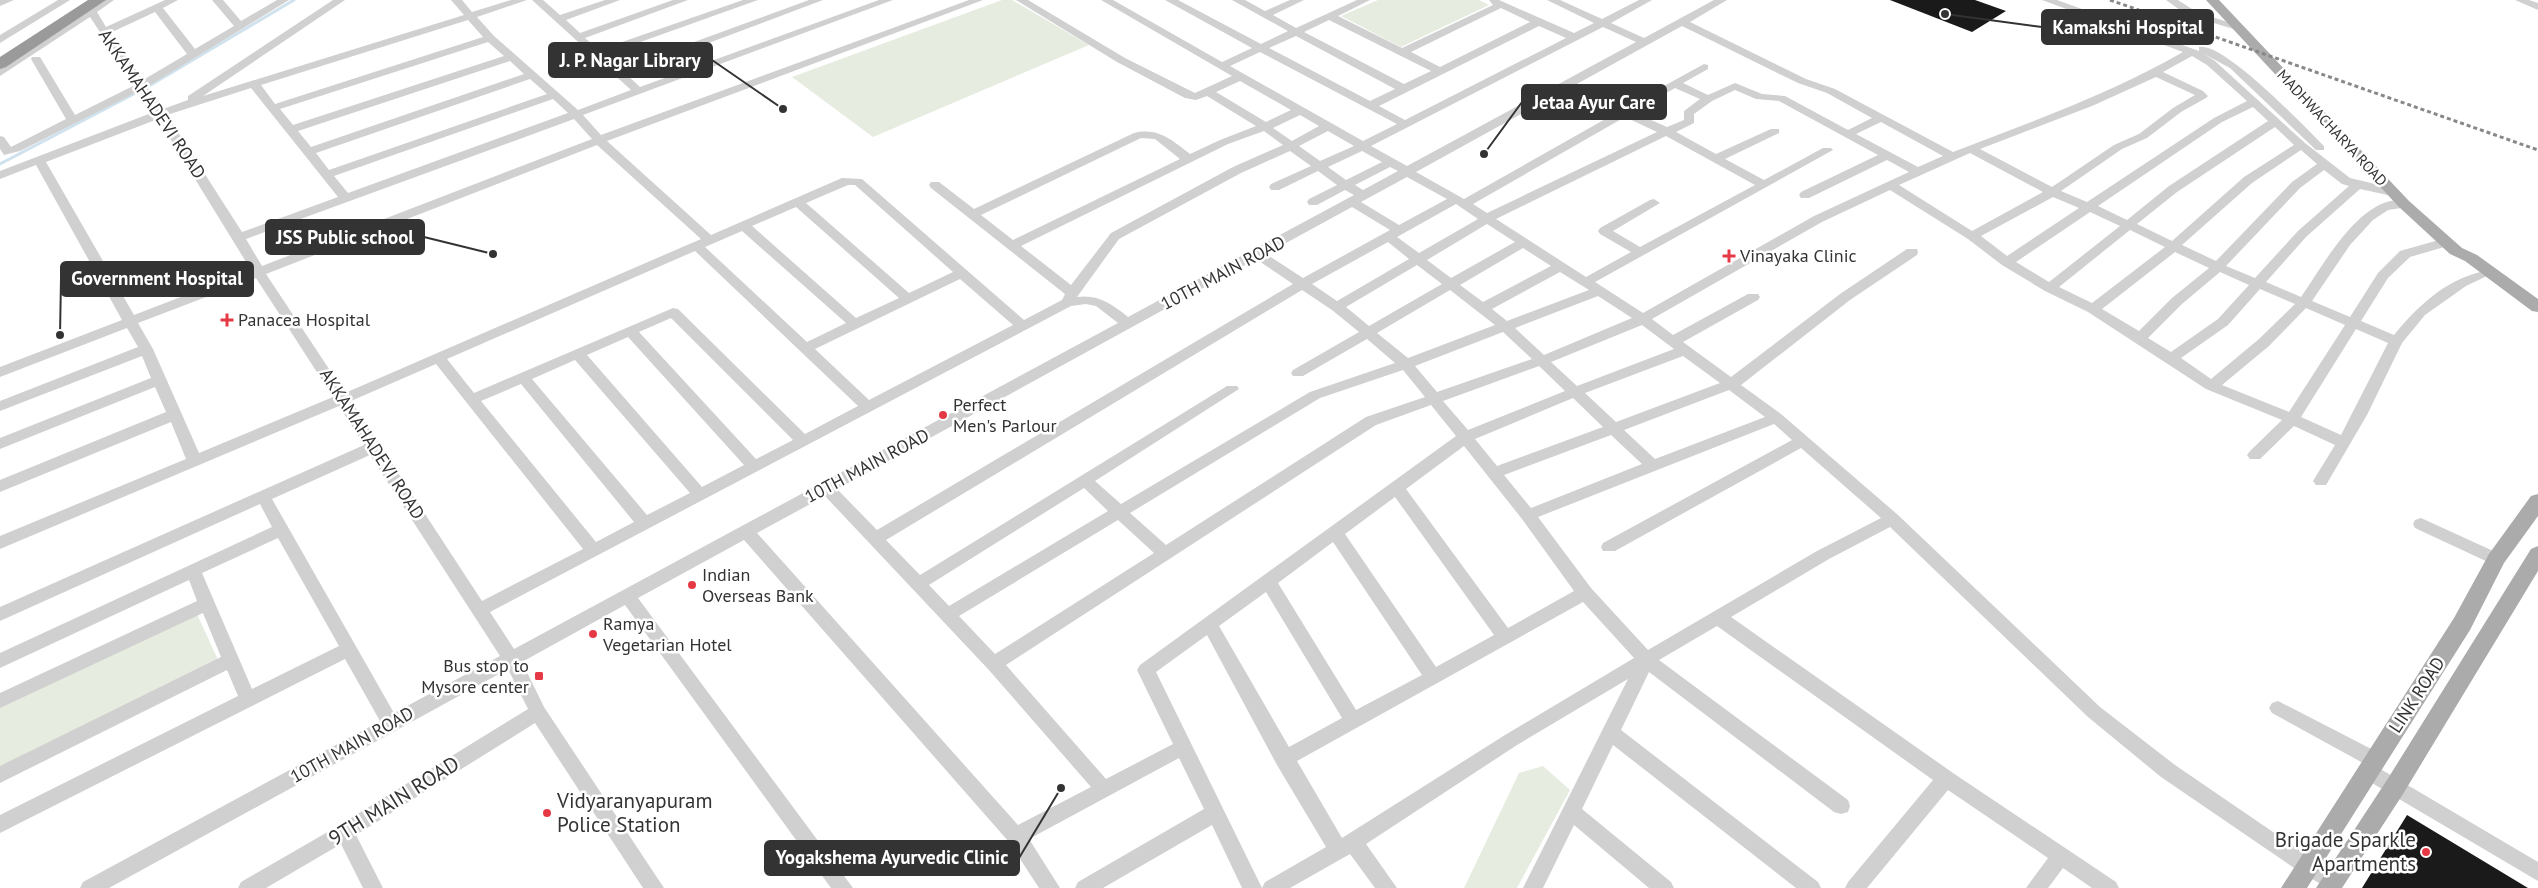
<svg xmlns="http://www.w3.org/2000/svg" width="2538" height="888" viewBox="0 0 2538 888" font-family="'PT Sans',sans-serif">
<rect width="100%" height="100%" fill="#fff"/>
<path fill="#e6ecdf" d="M1002,0H1012L1089,45L873,137L792,77Z
M1378,0H1479L1489,5L1401,47L1341,16Z
M197,614L219,662L0,769V706Z
M1543,766L1570,790L1517,888H1464L1519,773Z"/>
<g fill="none" stroke-linecap="round" stroke-linejoin="round">
<path stroke="#cfe2ee" stroke-width="3" d="M0,164L149,86L294,0"/>
</g>
<path fill="#1a1a1a" d="M1890,0H1975L2006,11L1972,32Z
M2407,815L2528,888H2362Z"/>
<g fill="none" stroke-linecap="round" stroke-linejoin="round">
<path fill="#d0d0d0" fill-rule="evenodd" d="M0,0H14L0,6Z
M58,0H70L0,43V35Z
M102,0H114L97,12L106,27L165,0H178L163,8L195,49L234,26L212,0H223L241,21L277,0H289L147,87L163,109L188,100V96L333,0H345L203,96L464,15L451,0H462L472,12L511,0H527L477,17L494,36L578,110L631,90L532,0H543L560,15L605,0H620L566,20L580,33L673,0H688L585,38L599,50L743,0H758L604,55L620,69L809,0H823L626,74L640,87L879,0H893L583,115L601,135L969,0H983L607,141L711,235L842,178L862,179L1024,320L1062,300L1065,294L931,188L929,185L931,182H939L974,209L1134,133C1158,127 1172,140 1190,154L1220,140L1256,126L1207,96L1196,100L1185,98L1117,62L1016,0H1028L1125,58L1195,93L1232,76L1101,0H1113L1222,62L1252,48L1165,0H1178L1261,44L1288,31L1232,0H1245L1265,11L1290,0H1304L1273,15L1296,28L1357,0H1370L1338,16L1402,48L1493,5L1489,0H1499L1574,33L1594,23L1547,0H1560L1602,19L1639,0H1652L1611,23L1644,38L1714,0H1727L1690,22L1806,79L1835,89L1953,152C2031,122 2110,94 2183,52L2042,0H2057L2199,51V47C2223,41 2305,127 2324,146V150H2316L2230,68L2204,54L2215,61L2305,143L2350,178L2396,189L2398,192L2392,196L2360,189L2306,237L2266,282L2301,297C2323,266 2363,190 2408,201L2410,204L2408,207L2388,210L2373,220L2350,245L2312,301L2350,317L2378,273L2400,251L2446,238L2451,239L2452,242L2451,245L2410,257L2388,278L2361,321L2394,335C2417,307 2444,281 2480,272L2487,276L2466,286L2425,315L2402,343L2367,415L2326,485H2316L2313,481L2335,445L2294,426L2260,459H2250L2247,455L2250,451L2282,420L2206,389L2088,312L2045,291L2002,265L1968,239L1890,190L1822,222L1652,319L1673,335L1748,294H1758L1760,297L1758,300L1683,342L1731,377L1840,294L1907,249H1917L1918,252L1917,255L1850,300L1741,385L1781,414L1898,515L2100,707L2175,765L2314,860L2340,875L2343,881L2338,888L2326,887L2300,872L2161,777L2088,717L1890,527L1829,559L1731,617L1953,773L2116,882L2119,888H2092L2063,868L2048,888H2026L2048,858L1948,790L1867,888H1845L1848,882L1933,780L1717,626L1659,660L1848,800L1850,806L1848,812L1841,814L1834,812L1649,672L1621,730L1818,882L1821,888H1796L1613,745L1582,809L1671,882L1674,888H1649L1574,825L1543,888H1523L1628,679L1517,745L1366,844L1397,888H1375L1350,854L1290,888H1262L1265,882L1326,847L1277,765L1207,635L1156,672L1262,888H1242L1212,825L1103,888H1075L1078,882L1204,809L1179,758L1029,839L1060,888H1039L1009,842L744,540L638,598L853,888H831L625,605L522,662L544,707L664,888H643L535,723L356,835L383,888H363L341,844L266,888H238L241,882L338,826L528,709L508,669L109,888H80L83,882L380,721L345,659L0,833V815L238,696L227,670L0,783V766L221,657L203,613L0,708V693L197,601L189,580L0,668V653L272,527L260,504L0,621V607L364,445L339,406L0,549V536L186,459L171,422L0,492V480L166,412L155,387L0,449V438L151,378L142,356L0,411V401L138,347L127,328L0,377V367L122,320L36,165L0,179V171L154,112L139,91L20,151L4,155L0,149V136L4,137L11,147L66,119L31,59L32,57H40L75,115L135,85L90,17L0,76V68L80,15L75,12L76,10L89,9ZM1501,8L1530,22L1440,67L1411,52ZM155,12L187,54L143,80L110,33ZM468,20L483,37L275,104L261,85ZM1329,20L1431,71L1404,84L1304,32ZM1539,26L1566,38L1405,120L1379,106ZM1682,26L1798,83L1827,93L1872,118L1848,130L1785,96L1762,94L1735,83L1708,95L1683,83L1708,69V65L1704,64L1624,108L1575,85ZM1603,27L1636,42L1407,166L1371,146ZM1296,36L1395,89L1370,101L1269,48ZM488,42L504,56L293,125L280,109ZM1260,52L1397,124L1363,141L1230,66ZM2192,56L2207,65L2247,101L2214,118L2087,202L2061,191L2122,149L2147,138L2181,112L2206,98L2208,96L2203,91L2163,72ZM510,61L524,74L311,147L298,131ZM2156,77L2195,95L2173,108L2139,134L2114,145L2052,187L1980,149L2092,106ZM530,79L547,94L329,170L316,153ZM1240,81L1291,110L1266,122L1216,92ZM251,88L338,197L242,232L167,115ZM1675,88L1700,99L1684,111V120L1667,127L1633,112ZM1566,89L1616,113L1464,199L1416,172ZM1735,90L1756,99L1779,101L1878,155L1801,192L1799,195L1801,198H1809L1887,160L1909,172L1814,216L1643,313L1595,282L1833,150L1831,148H1823L1764,180L1725,159L1779,133V129H1771L1716,154L1676,132L1694,123V114L1712,101ZM553,99L568,113L348,193L334,176ZM2253,107L2268,121L2169,186L2127,220L2098,206L2222,122ZM1300,115L1319,126L1292,141L1273,128ZM1625,117L1657,132L1487,213L1473,204ZM158,119L251,270L134,315L46,162ZM574,119L592,139L262,266L246,239ZM1881,122L1943,156L1918,167L1856,134ZM2275,127L2294,145L2244,177L2172,241L2137,224L2177,192ZM1264,131L1283,145L1233,167L1111,233L1071,285L1021,246L1228,144ZM1328,131L1354,146L1320,161L1299,146ZM1666,136L1755,185L1640,247L1613,231L1660,203L1654,199L1650,200L1600,228L1598,231L1600,234L1631,252L1586,277L1496,219ZM1141,138L1155,139L1180,159L1013,240L981,215ZM597,145L701,239L345,393L266,274ZM2301,150L2317,164L2292,182L2216,261L2182,245L2252,183ZM1290,151L1311,166L1271,184L1269,187L1271,190H1279L1318,171L1337,185L1309,199L1307,202L1309,205H1317L1345,190L1354,195L1128,317C1112,304 1098,294 1077,297L1119,239L1241,173ZM1362,151L1382,162L1346,180L1328,167ZM1970,153L2043,192L1972,231L1899,185ZM1390,167L1398,171L1363,190L1355,185ZM2324,170L2342,184L2349,186L2298,231L2255,278L2226,266L2300,188ZM1407,177L1447,199L1399,225L1361,202ZM848,185H855L953,272L909,293L806,203ZM2053,197L2079,208L2007,256L1981,236ZM1456,204L1478,219L1419,253L1397,237ZM796,207L899,298L856,318L752,226ZM1352,207L1390,230L1303,278L1266,254ZM2090,212L2120,226L2049,282L2016,262ZM1487,224L1515,242L1451,278L1427,260ZM2130,230L2165,247L2092,303L2059,287ZM742,231L846,323L807,342L705,247ZM1388,242L1409,259L1337,301L1312,284ZM1523,248L1551,266L1483,302L1460,285ZM695,251L858,406L805,434L678,309L673,308L474,393L447,359ZM2175,252L2209,268L2172,298L2139,331L2102,309ZM1256,259L1293,284L877,530L837,489ZM1417,265L1442,284L1369,326L1346,307ZM1560,272L1589,290L1507,321L1492,309ZM2220,272L2249,285L2218,319L2171,352L2148,338L2182,304ZM256,278L333,397L199,453L153,349L138,323ZM960,279L1013,325L869,400L815,349ZM2260,289L2295,304L2259,339L2211,379L2181,358L2228,325ZM1302,290L1332,310L1359,332L1293,370L1291,373L1293,376H1303L1367,339L1395,363L1310,392L1121,504L1095,481L1239,389L1237,386H1227L920,575L886,540ZM1450,290L1495,325L1408,358L1377,333ZM1598,296L1632,318L1544,355L1515,328ZM1086,304L1096,306L1118,323L514,649L490,612L1071,306ZM2306,308L2345,325L2289,412L2222,385L2269,346ZM671,318L793,440L756,459L639,332ZM1642,325L1674,349L1577,386L1551,362ZM2356,329L2388,343L2341,435L2301,417ZM1503,332L1532,359L1437,392L1415,366ZM628,337L744,465L702,487L587,355ZM1683,356L1720,383L1616,422L1585,393ZM575,360L690,493L647,515L532,379ZM436,364L583,549L482,601L351,401ZM1539,366L1565,391L1468,430L1443,401ZM1403,370L1425,397L1366,417L1166,545L1130,513L1320,398ZM521,384L634,522L596,542L481,401ZM1729,390L1765,417L1655,459L1624,430ZM1573,398L1603,427L1497,466L1475,439ZM1431,405L1456,436L1140,665L1137,670L1173,744L1106,779L1006,665L1376,425ZM1774,424L1792,440L1603,543L1601,547L1603,551H1615L1801,448L1881,518L1817,551L1648,650L1591,588L1538,517ZM1611,435L1642,464L1531,508L1504,475ZM1464,446L1522,519L1574,591L1508,628L1406,489ZM370,455L500,656L394,713L272,499ZM1084,488L1108,511L949,606L929,585ZM825,496L988,669L1091,787L1018,825L757,533ZM1395,497L1494,635L1436,667L1345,534ZM1118,520L1154,553L995,654L959,616ZM278,538L339,646L252,689L202,573ZM1333,542L1422,675L1356,710L1278,583ZM1266,592L1342,718L1289,747L1219,626ZM1583,602L1634,658L1505,735L1342,838L1297,761Z
M2166,0H2178L2195,11L2242,27L2237,30L2187,15Z
M2515,0H2529L2538,3V10Z
M2421,518L2502,555L2504,559L2502,563L2496,565L2490,563L2415,528L2413,524L2415,520Z
M2278,701L2381,754L2383,760L2377,767L2538,862V881L2360,776L2358,770L2363,763L2272,713L2269,708L2272,703Z"/>
<path fill="#ababab" fill-rule="evenodd" d="M2206,0H2219L2409,201L2462,248L2477,255L2538,299V312L2532,311L2465,261L2450,254L2399,207Z
M2538,494V516L2504,563L2470,630L2307,888H2281L2454,618L2489,554L2531,496Z
M2538,546V571L2403,794L2342,888H2316L2387,780L2531,549Z"/>
<path fill="#9a9a9a" fill-rule="evenodd" d="M88,0H106L6,67L0,69V57Z"/>
<path stroke="#888" stroke-width="3" stroke-dasharray="4 3" stroke-linecap="butt" d="M2110,0L2538,150"/>
</g>
<g fill="#e63946" stroke="#fff" stroke-width="2">
<path d="M1726.5 248.5h5v5h5v5h-5v5h-5v-5h-5v-5h5z"/>
<path d="M224.5 312.5h5v5h5v5h-5v5h-5v-5h-5v-5h5z"/>
<circle cx="943" cy="415" r="5"/>
<circle cx="692" cy="585" r="5"/>
<circle cx="593" cy="634" r="5"/>
<rect x="534" y="671" width="10" height="10" rx="2.5"/>
<circle cx="547" cy="813" r="5"/>
<circle cx="2426" cy="852" r="5"/>
</g>
<g text-anchor="middle" stroke-width="5" stroke-linejoin="round" paint-order="stroke">
<g font-size="15" fill="#333" stroke="#fff">
<text transform="translate(2332 128) rotate(47)" y="5">MADHWACHARYA ROAD</text>
</g>
<g font-size="18" fill="#333" stroke="#fff">
<text transform="translate(152 104) rotate(56)" y="6">AKKAMAHADEVI ROAD</text>
<text transform="translate(1223 273) rotate(-28)" y="6">10TH MAIN ROAD</text>
<text transform="translate(372 444) rotate(57)" y="6">AKKAMAHADEVI ROAD</text>
<text transform="translate(867 466) rotate(-28)" y="6">10TH MAIN ROAD</text>
<text transform="translate(2417 695) rotate(-57)" y="6">LINK ROAD</text>
<text transform="translate(352 745) rotate(-29)" y="6">10TH MAIN ROAD</text>
</g>
<g font-size="18" fill="#333" stroke="#fff" text-anchor="start">
<text x="1740" y="262">Vinayaka Clinic</text>
<text x="238" y="326">Panacea Hospital</text>
<text x="953" y="411">Perfect<tspan x="953" dy="21">Men's Parlour</tspan></text>
<text x="702" y="581">Indian<tspan x="702" dy="21">Overseas Bank</tspan></text>
<text x="603" y="630">Ramya<tspan x="603" dy="21">Vegetarian Hotel</tspan></text>
<text x="529" y="672" text-anchor="end">Bus stop to<tspan x="529" dy="21">Mysore center</tspan></text>
</g>
<g font-size="21" fill="#333" stroke="#fff">
<text transform="translate(394 801) rotate(-32)" y="7">9TH MAIN ROAD</text>
</g>
<g font-size="21" fill="#333" stroke="#fff" text-anchor="start">
<text x="557" y="808">Vidyaranyapuram<tspan x="557" dy="24">Police Station</tspan></text>
<text x="2416" y="847" text-anchor="end">Brigade Sparkle<tspan x="2416" dy="24">Apartments</tspan></text>
</g>
</g>
<path fill="none" stroke="#333" stroke-width="2" d="M1945 14L2042 27M783 109L712 60M1484 154L1522 102M493 254L424 237M60 335L61 279M1061 788L1019 858"/>
<g fill="#333" stroke="#fff" stroke-width="2">
<circle cx="1945" cy="14" r="5"/>
<circle cx="783" cy="109" r="5"/>
<circle cx="1484" cy="154" r="5"/>
<circle cx="493" cy="254" r="5"/>
<circle cx="60" cy="335" r="5"/>
<circle cx="1061" cy="788" r="5"/>
</g>
<g fill="#333" stroke="#333" stroke-width="2">
<rect x="2042" y="10" width="171" height="34" rx="5"/>
<rect x="549" y="43" width="163" height="34" rx="5"/>
<rect x="1522" y="85" width="144" height="34" rx="5"/>
<rect x="266" y="220" width="158" height="34" rx="5"/>
<rect x="61" y="262" width="192" height="34" rx="5"/>
<rect x="765" y="841" width="254" height="34" rx="5"/>
</g>
<g font-size="19" text-anchor="middle" font-weight="bold" fill="#fff">
<text x="2128" y="34">Kamakshi Hospital</text>
<text x="630" y="67">J. P. Nagar Library</text>
<text x="1594" y="109">Jetaa Ayur Care</text>
<text x="345" y="244">JSS Public school</text>
<text x="157" y="285">Government Hospital</text>
<text x="892" y="864">Yogakshema Ayurvedic Clinic</text>
</g>
</svg>
